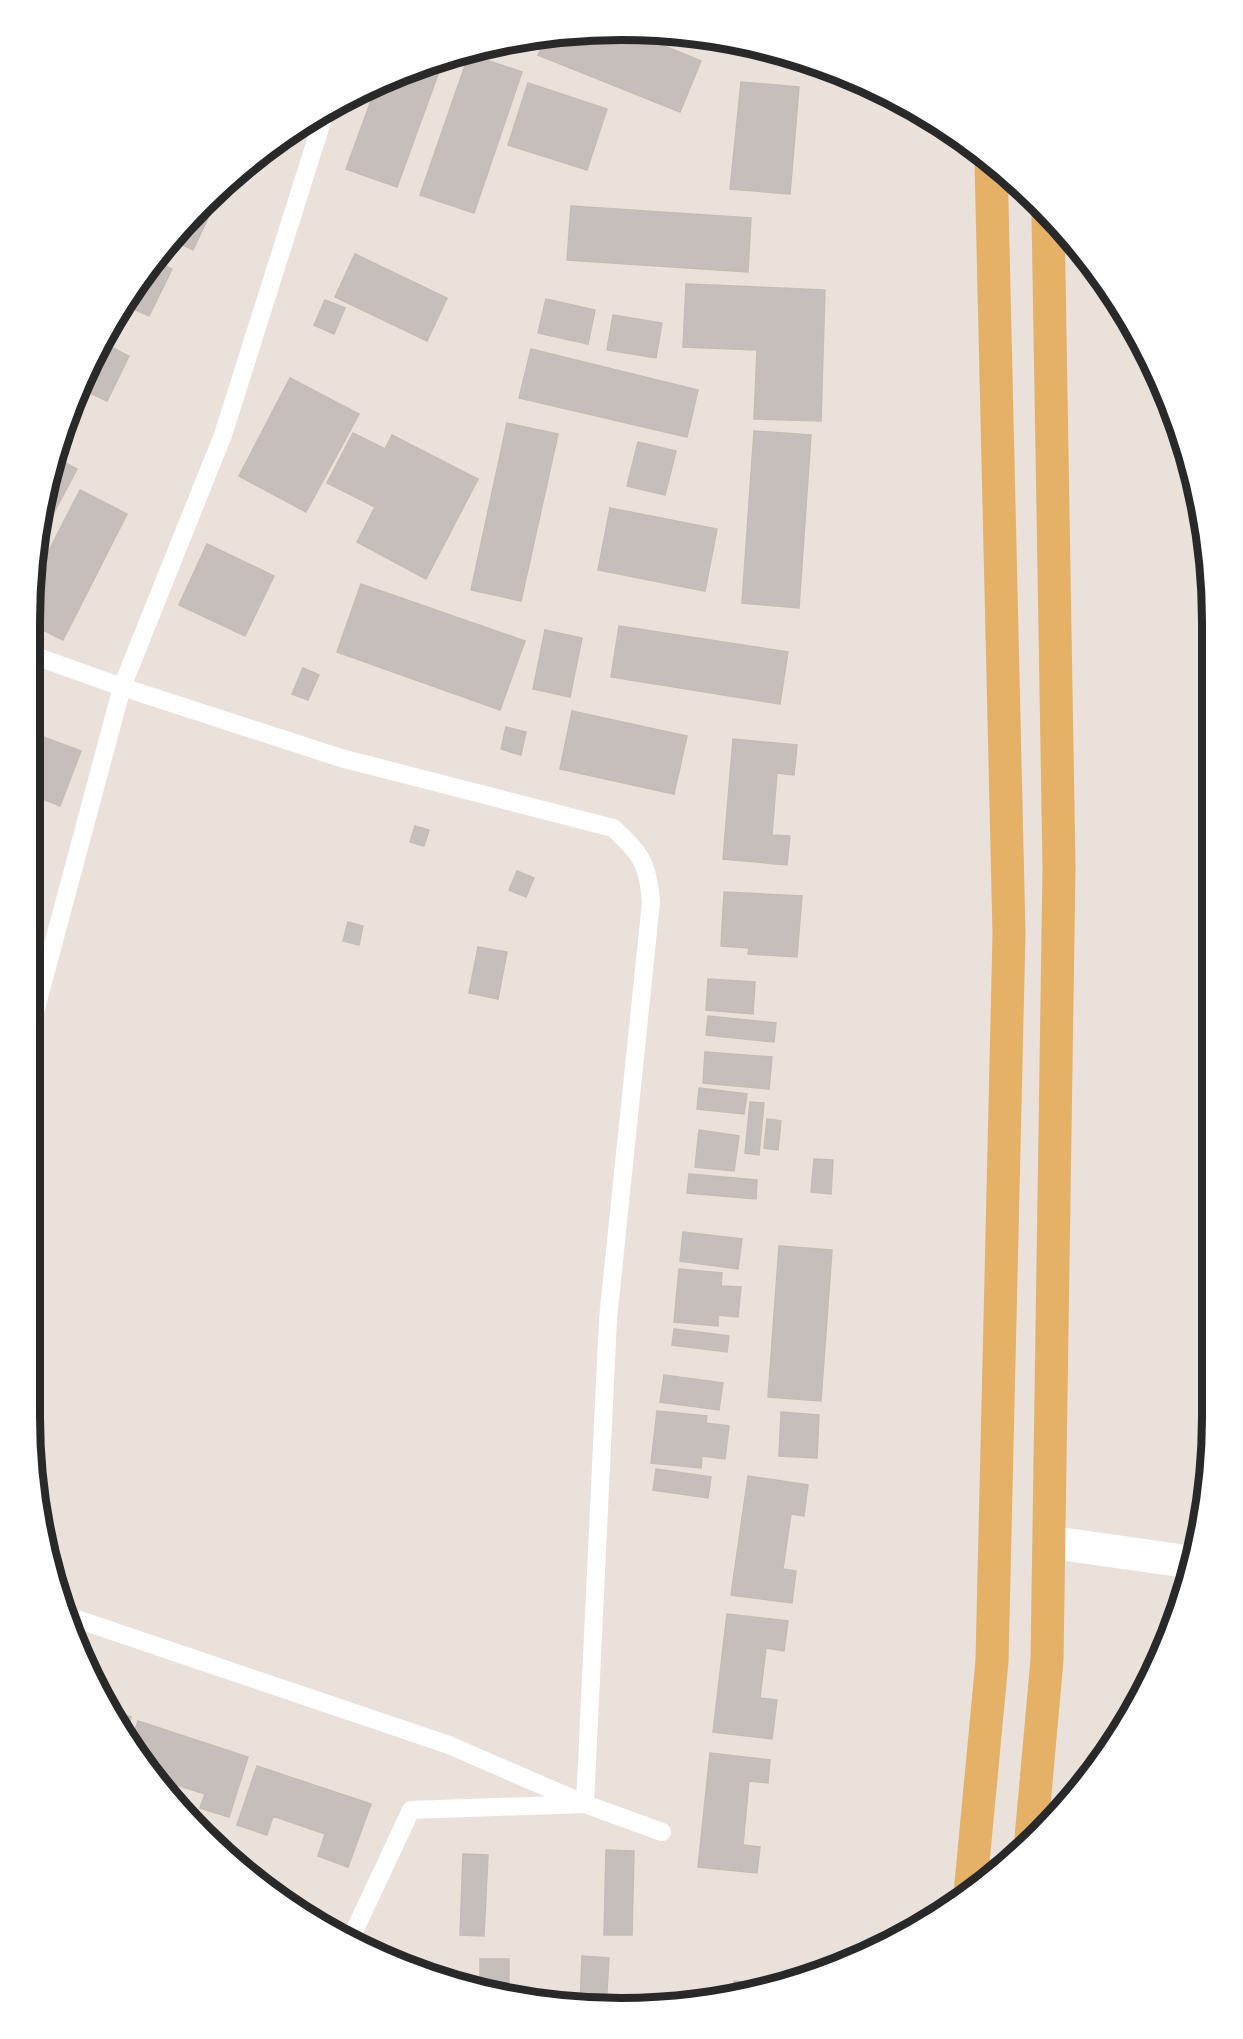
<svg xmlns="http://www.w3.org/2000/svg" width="1243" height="2039" viewBox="0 0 1243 2039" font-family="'Asap Condensed',sans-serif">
<rect width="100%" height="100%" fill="#eae1db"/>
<path fill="#c5bebb" stroke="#c5bdb5" stroke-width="1.5" d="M630,32L701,61L680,112L538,55L547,35Z
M469,54L522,72L474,213L420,195Z
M444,58L397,187L346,169L376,87L431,62Z
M741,82L799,87L790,194L730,189Z
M528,83L607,109L587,170L508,145Z
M223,186L193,250L173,240Z
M571,206L751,218L748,272L567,260Z
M355,254L447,298L427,341L335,297Z
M153,260L172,269L149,316L127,306Z
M686,284L825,290L821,421L754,419L757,350L683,347Z
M546,299L595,310L588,344L538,333Z
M325,300L345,308L334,334L314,325Z
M613,315L662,323L656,358L607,350Z
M105,344L129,356L107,401L79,388Z
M531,349L698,390L687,437L519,398Z
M290,378L359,414L306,512L239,476Z
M507,423L558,434L521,601L471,590Z
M754,431L811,435L799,608L742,603Z
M353,433L385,449L392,435L478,479L426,579L357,542L375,507L327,483Z
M638,442L676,451L665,495L627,486Z
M58,459L77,469L35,548V545Z
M80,490L127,514L63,640L35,626V578Z
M610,508L717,529L705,591L598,570Z
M207,544L274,576L245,636L179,605Z
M361,584L525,641L500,710L337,652Z
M619,626L788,652L780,704L611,677Z
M545,630L582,638L570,697L533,689Z
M303,668L319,675L308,700L292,694Z
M572,711L687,736L674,794L560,769Z
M506,727L526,732L521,755L501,749Z
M35,734L81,751L60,806L35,796Z
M733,739L797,745L794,775L777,773L772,835L790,836L787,865L723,859Z
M415,826L429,830L424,846L410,842Z
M517,871L534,878L526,897L509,890Z
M724,892L802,896L797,957L748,954L749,948L721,946Z
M348,922L363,926L359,945L343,941Z
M478,947L507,952L498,999L469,993Z
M708,979L755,982L753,1014L706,1010Z
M708,1016L776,1023L774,1042L706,1035Z
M705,1052L772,1057L769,1089L703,1083Z
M699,1088L747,1094L744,1114L697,1109Z
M750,1102L764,1103L759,1155L745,1153Z
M767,1119L781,1121L778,1150L764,1148Z
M699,1130L739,1136L734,1171L695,1167Z
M814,1159L833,1160L831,1194L811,1192Z
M689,1174L757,1180L756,1199L687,1193Z
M683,1232L742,1239L738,1269L680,1261Z
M779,1246L832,1250L821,1401L768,1397Z
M679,1269L722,1273L721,1286L741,1287L738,1317L718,1315V1326L674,1322Z
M674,1329L729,1336L727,1352L672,1345Z
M664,1375L723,1383L719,1410L660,1402Z
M657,1411L707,1416L706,1423L729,1426L725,1459L702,1456L701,1468L651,1463Z
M781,1412L819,1415L817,1458L779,1456Z
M656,1469L711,1477L708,1498L653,1490Z
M748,1476L808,1485L804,1516L791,1514L783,1569L796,1571L792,1603L731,1595Z
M727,1614L788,1621L784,1651L766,1648L760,1698L777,1700L772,1739L713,1732Z
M111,1711L131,1717L126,1735Z
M138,1721L248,1757L229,1817L200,1808L205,1794L152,1777L131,1743Z
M710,1753L770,1760L768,1783L749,1781L743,1845L760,1847L757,1873L698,1867Z
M257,1766L371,1804L348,1867L318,1856L325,1834L273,1816L267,1835L237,1825Z
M606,1850L634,1851L632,1935H604Z
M463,1854L488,1855L484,1936L460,1935Z
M582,1956L609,1958L606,2008L580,2005Z
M480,1959H509V1998L480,1991Z
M734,1981L768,1984V1988L733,1996Z"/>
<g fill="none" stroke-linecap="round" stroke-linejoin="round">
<path stroke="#fff" stroke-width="18" d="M35,656L122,687L341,758L613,828C641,853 648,864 651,902L608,1319L585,1804L411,1810L351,1938
M35,1012L122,687L223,435L326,109
M65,1615L449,1745L585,1804L662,1832"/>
<path stroke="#fff" stroke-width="33" d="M1049,1542L1190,1562"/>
<path stroke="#e4b166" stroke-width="33" d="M1031,1838L1047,1660L1059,868L1048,215
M970,1894L992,1661L1009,934L991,161"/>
</g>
<path d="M0 0H1243V2039H0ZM621 40H621A581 581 0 0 1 1202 621V1417A581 581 0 0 1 621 1998H621A581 581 0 0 1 40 1417V621A581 581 0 0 1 621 40Z" fill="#fff" fill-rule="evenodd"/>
<path fill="none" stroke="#292929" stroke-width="8" d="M621 40H621A581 581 0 0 1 1202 621V1417A581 581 0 0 1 621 1998H621A581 581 0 0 1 40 1417V621A581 581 0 0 1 621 40Z"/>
</svg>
